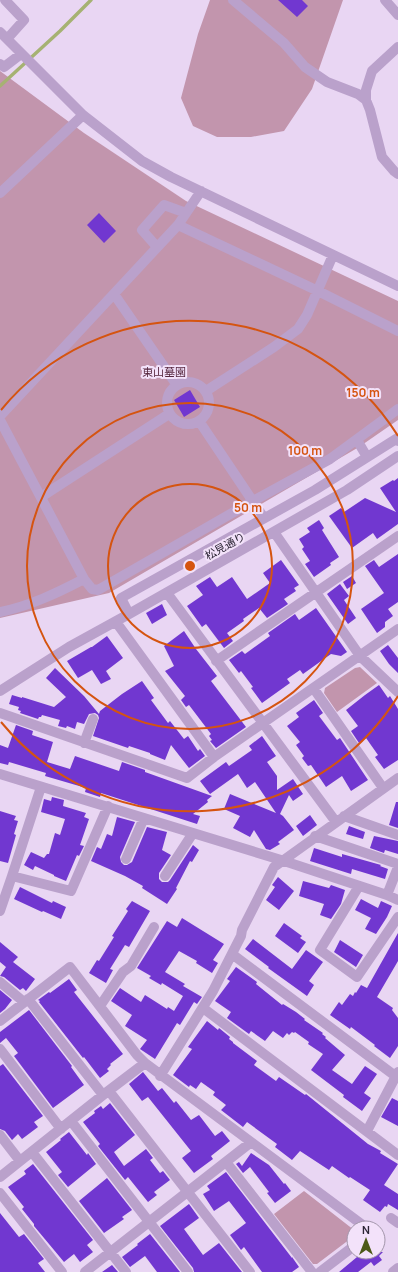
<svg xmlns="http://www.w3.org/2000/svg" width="398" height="1272" viewBox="0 0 398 1272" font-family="Manrope,'Noto Sans JP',sans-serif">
<rect width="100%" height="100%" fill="#e9d6f3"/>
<path fill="#c295ad" d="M210,0H343L312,89L284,131L251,137H217L193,126L181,98L198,34Z
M0,71L84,133L186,201L398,301V420L359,447L109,593L0,618Z
M360,667L377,683L337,712L324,693L325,688L355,668Z
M304,1191L354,1230V1236L317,1264H313L274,1214Z"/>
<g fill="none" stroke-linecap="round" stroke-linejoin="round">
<path stroke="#a6b273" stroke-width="3.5" d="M0,86L60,31L91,0"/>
</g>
<path fill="#7137d0" d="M278,0H302L308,6L297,17Z
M99,213L116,231L104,243L87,225Z
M190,390L200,407L184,417L174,400Z
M398,478V524L377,539L373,533L352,548L329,516L341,508L344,512L365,498L396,512L380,488L393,480L394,481Z
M319,520L324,528L322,530L339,557L330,563L331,565L314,577L305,564L310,561L302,549L304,547L299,539L310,532L307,528Z
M398,554V602L388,609L393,616L385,622V627L377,633L361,609L384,593L365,566L374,560L379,567Z
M281,560L299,585L294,588L296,591L284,599L288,604L267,618L259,608L243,619L244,621L227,633L233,641L224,648L206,624L202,627L187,606L203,595L196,586L210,577L217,587L232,577L247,599L270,583L263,573Z
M352,576L356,583L347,589L343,582Z
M340,584L349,596L344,600L356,618L348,624L327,594Z
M162,604L167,615L152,624L146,613Z
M316,608L347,652L341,656L331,654L303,674L300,670L287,679L290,683L262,703L251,688L253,687L241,671L239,673L229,660L242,651L245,654L270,636L268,633L295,614L299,620Z
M184,631L196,649L217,676L211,681L246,727L216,748L210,741L212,740L209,736L211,734L189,705L186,707L181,700L185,696L165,671L174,666L164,646Z
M107,636L123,658L106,671L111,679L101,684L92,670L78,678L67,661L91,647H92Z
M388,645L398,658V673L389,664L380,651Z
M55,668L84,696L99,714L100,711L122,694L142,681L154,698L151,700L168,723L170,721L184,739L188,736L198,751L200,749L205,756L189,768L171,745L165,760L150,754V753L129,746L128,748L93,736L99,718L98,715L95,713L89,714L84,724L77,722L75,729L67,726L66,728L58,726L60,720L42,715L41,717H39L38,719L20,713L21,711L18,710L19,707L9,704L12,695L22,698V697L54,707L66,697L46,678Z
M379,685L388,698L390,696L398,709V760L384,769L375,757L378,755L366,738L359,743L351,731L358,726L346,710L365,695Z
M314,700L323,713L319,716L337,740L340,738L368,780L351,791L342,776L326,787L311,765L308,766L302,758L304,756L296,745L300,742L287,726L299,717L296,713Z
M16,725L33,731L32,735L53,742L47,762L70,769L75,756L119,771L122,762L145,770V772L212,796L207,800L208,802L193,814L200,816L197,824L101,793L100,797L85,792L86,788L45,776L46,773L9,762L8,765L0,763V745L8,748Z
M262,736L276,756L267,762L277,776V790L293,779L303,794L293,801L289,795L280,814L283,816L294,830L278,842L280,844L270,850L266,849L254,830L250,837L233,828L240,816L224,809L230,794L276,813L255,782L247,788L238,774L210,794L200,781L226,762L229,766L252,750L249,746Z
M52,797L64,800L63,806L86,813L84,817L89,819L80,845L84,846L79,856L77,855L66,881L54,876V875L35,866L33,870L24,865L31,852L44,858L47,854H49L55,833L60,835L65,819L41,812L44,799L51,801Z
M396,802H398V828L389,825Z
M0,811L16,816L14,820L18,821L14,834L16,835L8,863L0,861Z
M310,815L317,825L303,836L296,826Z
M117,817L135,822L120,857L121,862L124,865H127L132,862L147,827L167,832L162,850L171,855L159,873V879L162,882H168L170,880L193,845L199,850L192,862L190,861L176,888L177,889L167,904L142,888L143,886L125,876L91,861L97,847L101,849L107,834L112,836Z
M349,826L365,832L363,839L346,834Z
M374,836L398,841V854L385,850L384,853L370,848Z
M314,848L342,857V854L381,865L380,866L388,869L385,879L352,869L351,874L310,861Z
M278,877L294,891L279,910L266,900L275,887L272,885Z
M303,881L329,888L331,885L345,890L341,904L331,919L320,915L324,904L299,896Z
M20,887L52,903L53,901L66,907L61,919L43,911L42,912L14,899Z
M361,899L378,908L381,901L392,906L387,917L376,934L365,929L371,918L355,910Z
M132,901L150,911L129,947L125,945L110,969L113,970L106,983L89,973L97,960L99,961L114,937L112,936L128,911L126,909Z
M182,918L224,944L213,960L218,963L212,973L196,963L197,961L179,951L165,972L185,984L183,986L202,997L197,1004L194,1002L180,1025L177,1023L155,1059L140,1049L147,1040L125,1026L132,1015L111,1001L120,988L141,1002L145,995L167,1009L168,1007L174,1011L183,996L162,983L161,985L149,978L151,976L137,968L167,921L177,927Z
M284,923L302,936L300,938L306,942L298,953L275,936Z
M398,933V961L377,997L393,1008L392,1010L398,1018V1046L390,1058L374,1046L375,1045L351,1027L350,1029L330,1015L339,1002L342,1005L350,994L353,996L355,992L356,993L361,985L367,988Z
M253,939L292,969L306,950L323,962L309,981L314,985L307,996L268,968L269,967L245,949Z
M340,940L363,955L356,967L334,952Z
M0,942L18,957L13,962L35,979L26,991L23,988L20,990L4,977L0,976L6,967L0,962Z
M236,967L257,982L256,984L282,1005L283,1004L296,1012L305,1019L304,1020L323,1033L322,1034L326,1037L325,1038L345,1055L332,1070L352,1084L365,1066L377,1074L364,1093L371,1098L362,1111L343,1097L344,1095L311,1070L323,1054L308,1044L309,1042L295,1032L294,1033L292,1032L289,1035L287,1033L283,1038L273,1031L265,1041L251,1031L249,1034L227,1018L231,1012L215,1001L230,981L227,979Z
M69,979L77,990L74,992L123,1054L110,1064L111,1065L107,1069L109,1071L100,1078L84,1057L83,1058L39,1002L40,1001L38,1000L49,992L50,993Z
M0,990L12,1000L5,1009L0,1013Z
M29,1010L72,1066L71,1067L84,1085L53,1108L14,1056L18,1053L6,1038L0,1043V1032Z
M207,1021L218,1030L219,1028L230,1037L229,1039L233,1042V1043L257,1061L254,1065L276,1081L279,1077L305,1095L306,1094L368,1144L381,1151L380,1153L398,1164L384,1185L398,1194V1210L388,1204L387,1207L385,1206L380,1212L363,1200L370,1190L350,1177L349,1178L332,1166L329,1170L300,1151L292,1160L275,1147L277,1144L247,1122L243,1127L221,1110L226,1105L213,1095L215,1092L201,1082L196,1089L190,1085L189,1087L173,1075L192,1049L188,1047Z
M3,1064L43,1116L34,1122L38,1127L22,1139L18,1134L12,1140L5,1131L0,1129V1066Z
M143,1072L158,1091L162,1088L174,1103L176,1101L191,1120L199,1115L215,1136L222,1131L230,1141L211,1156L213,1159L194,1173L182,1158L191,1151L148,1097L142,1101L129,1084Z
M392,1098L398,1101V1126L381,1117Z
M110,1103L135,1135L114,1152L124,1166L146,1149L153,1158L150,1160L160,1173L163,1171L170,1180L154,1192L157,1195L148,1202L128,1177L125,1180L98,1146L100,1144L83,1122L95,1113L94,1111L101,1106L103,1109Z
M69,1132L87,1155L88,1153L96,1164L68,1187L58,1175L62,1172L46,1152L61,1140L60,1139Z
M251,1153L269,1165L284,1184L285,1183L291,1191L275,1203L267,1193L269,1192L250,1167L243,1173L236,1164L239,1162L242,1166Z
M33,1164L93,1240L87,1245L93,1252L80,1262L74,1254L64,1262L34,1226V1224L22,1209L24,1207L8,1187L26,1174L24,1171Z
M226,1172L292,1258V1257L299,1267L292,1272H262L244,1247L241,1250L233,1239L230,1235L246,1223L229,1201L214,1211L203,1194L210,1190L207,1186Z
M107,1178L132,1210L122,1217L124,1219L104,1233L79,1201Z
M189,1204L199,1218L184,1229L203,1255L219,1243L242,1272H194L193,1268L160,1226Z
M0,1213L19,1237L24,1234L44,1259L38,1263L45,1272H0Z
M150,1234L180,1272H157L145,1256L130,1267L122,1257L138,1245L137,1244Z
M363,1252H383L379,1256L382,1260L374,1266L371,1262L358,1272H339Z
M112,1265L118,1272H102Z"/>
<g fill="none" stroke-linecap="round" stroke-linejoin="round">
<path stroke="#baa1cb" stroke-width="10" d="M5,0L24,20L7,39
M233,0L284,43L305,67L327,82L358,94L366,100L370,110L382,157L394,171L398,174
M385,0L398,15
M0,32L83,115L142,161L171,177L398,286
M0,64L4,67L21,54
M366,100V90L372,71L398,47
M0,193L83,115
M178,225L318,291L398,331
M157,247L142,230L164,205L186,213
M114,294L176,384
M167 403a21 21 0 1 1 42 0a21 21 0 1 1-42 0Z
M206,391L274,347L298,329L307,315L333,255
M0,416L178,225L201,191
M0,420L84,579L92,589L98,590L253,501L330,459L398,409
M199,421L264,518
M357,440L367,457
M41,497L169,414
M274,532L360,656L398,692
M167,593L336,822
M0,612C30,606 57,593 84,579
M129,614L121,598L315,490L396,439L398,441
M116,622L214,757
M216,661L398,536
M314,689L383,788
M0,691L69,647L129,614L347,490L398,456
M0,713L187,778L214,757L398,629
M84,743L93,719
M0,774L281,860L387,895L398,900
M344,816L398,835
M315,836L398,864
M126,859L144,818
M12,876L41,787
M165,876L193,833
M359,886L320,950L357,977L398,917
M387,895L398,867
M0,911L12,876L71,891L108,806
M232,954L398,1078
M0,982L24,1002
M28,999L103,1095
M100,1006L123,972L131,966L154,927
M203,1008L398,1155
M0,1021L70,967L137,1055L145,1063L364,1226V1228
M0,1049L61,1129
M160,1076L213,991L241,936L242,930L274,867L398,778
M109,1091L250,1272
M71,1121L188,1272
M367,1131L398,1072
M0,1135L20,1161
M32,1152L126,1272
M226,1162L312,1272
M0,1177L103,1095L145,1063
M0,1193L62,1272
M391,1218L398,1223
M85,1272L250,1143
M320,1272L354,1246
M393,1272L398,1268"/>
</g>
<g fill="none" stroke="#d55410" stroke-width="2">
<circle cx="190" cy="566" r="82"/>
<circle cx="190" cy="566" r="163"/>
<path d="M398 696A245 245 0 0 1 1 722M1 410A245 245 0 0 1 398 436"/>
</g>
<g text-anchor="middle" stroke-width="4" stroke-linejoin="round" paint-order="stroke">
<g font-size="11" fill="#55263e" stroke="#f3e2fa">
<text x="164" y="376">東山墓園</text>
</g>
<g font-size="11" fill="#2c2535" stroke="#f3e2fa">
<text transform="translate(225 546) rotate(-29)" y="4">松見通り</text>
</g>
</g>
<circle cx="190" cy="566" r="6" fill="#d55410" stroke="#f3e2fa" stroke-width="2"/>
<g font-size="12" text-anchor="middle" font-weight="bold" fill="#d55410" stroke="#f3e2fa" stroke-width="4" stroke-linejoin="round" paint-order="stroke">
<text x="363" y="397">150 m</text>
<text x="305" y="455">100 m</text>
<text x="248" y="512">50 m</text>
</g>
<g transform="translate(366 1240)"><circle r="19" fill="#f3e2fa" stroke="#a396ab"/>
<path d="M0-3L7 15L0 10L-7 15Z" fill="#4c5917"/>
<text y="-6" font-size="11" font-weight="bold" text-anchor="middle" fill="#2c2535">N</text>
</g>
</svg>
